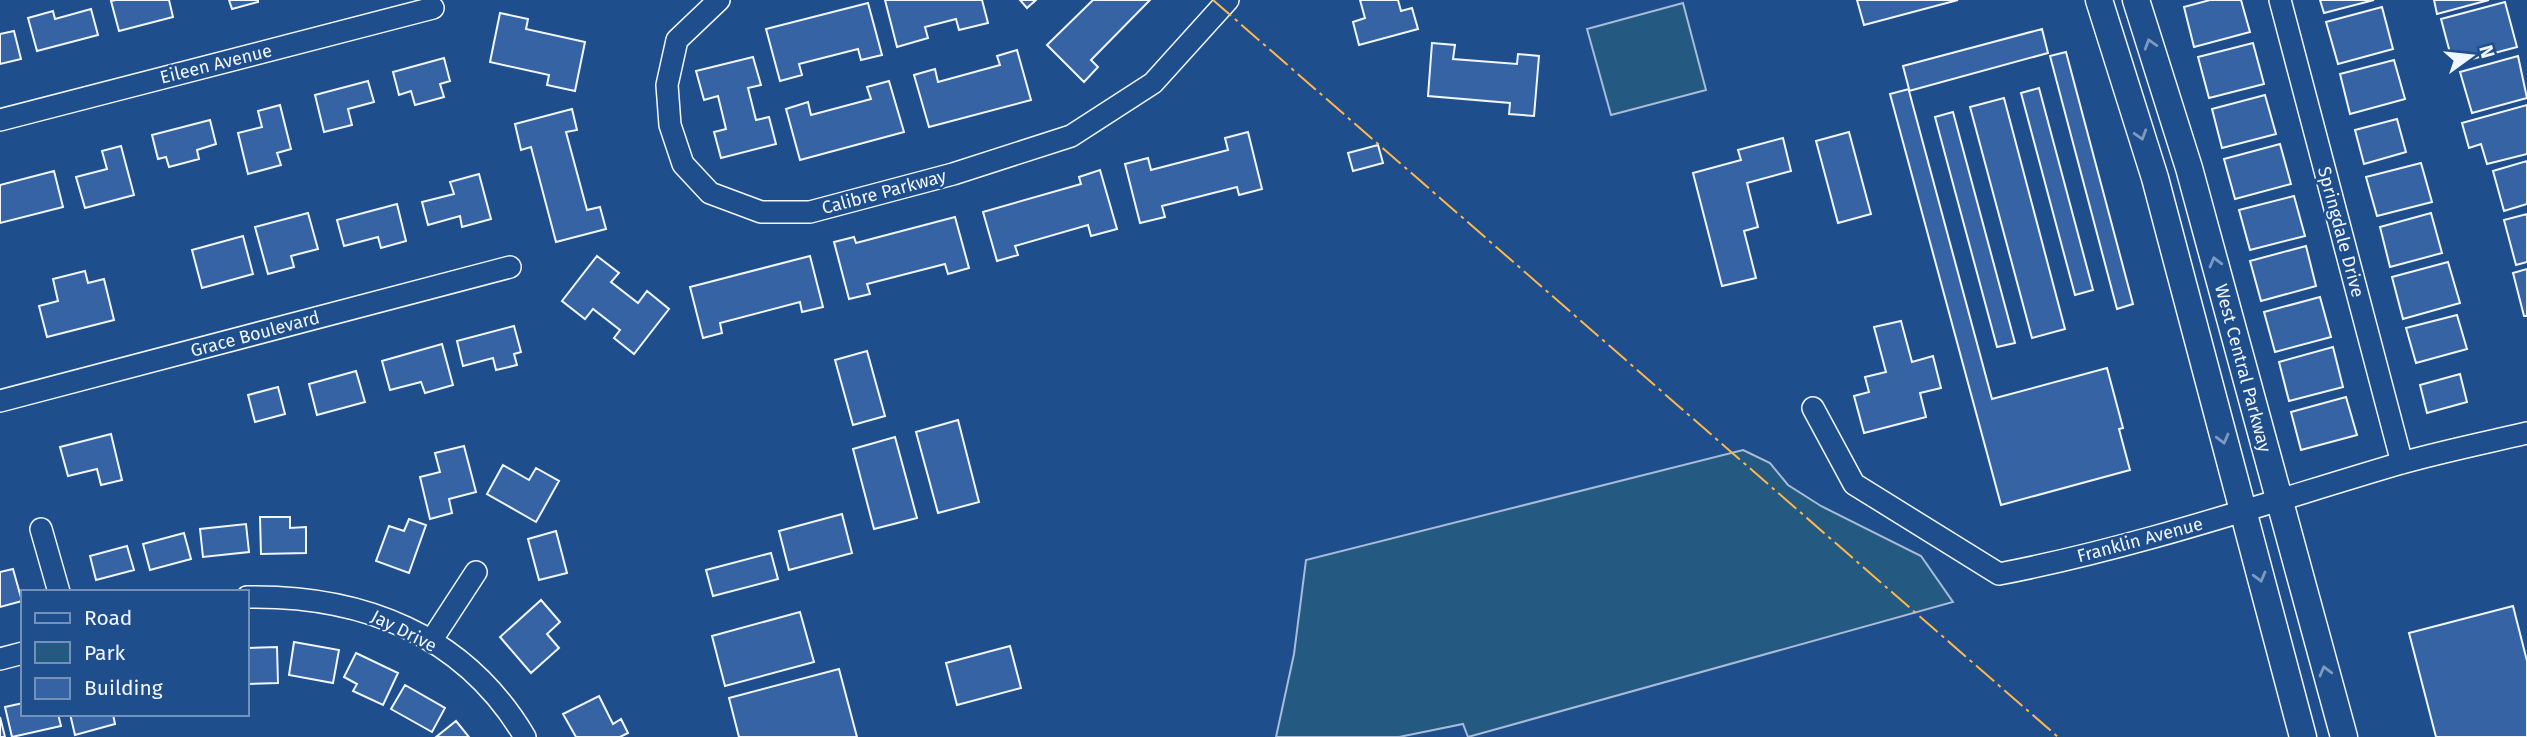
<svg xmlns="http://www.w3.org/2000/svg" width="2527" height="737" viewBox="0 0 2527 737" font-family="'Fira Sans',sans-serif">
<rect width="100%" height="100%" fill="#1f4e8c"/>
<path fill="#245a82" stroke="#a8bbd7" stroke-width="2" d="M1683,3L1706,90L1611,115L1587,29Z
M1743,450L1770,463L1788,485L1821,506L1921,556L1953,602L1468,737L1463,724L1399,737H1276L1294,654L1306,560Z"/>
<path fill="#3563a3" stroke="#f2f6ff" stroke-width="2" d="M116,0H169L173,17L119,31L111,1Z
M229,0H258V2L232,9Z
M885,0H982L988,23L959,30L956,19L925,27L928,38L897,47Z
M1020,0H1036L1027,8Z
M1093,0H1150L1091,60L1098,67L1084,82L1047,45Z
M1360,0H1398L1401,11L1412,8L1418,29L1359,45L1353,22L1365,18Z
M1857,0H1958L1864,25Z
M2210,0H2241L2250,32L2194,47L2184,7Z
M2320,0H2374L2324,13Z
M2434,0H2489L2437,14Z
M2505,2L2517,47L2453,64L2441,19Z
M868,3L882,55L861,60L858,49L799,64L802,75L780,81L766,29Z
M2382,7L2393,49L2338,64L2326,22Z
M91,9L98,35L37,51L28,18L53,11L55,19Z
M500,13L528,19L526,29L585,42L575,91L547,85L549,75L490,62Z
M2042,29L2048,53L1909,91L1992,399L2107,368L2123,428L2119,429L2130,470L2001,505L1890,94L1909,89L1903,66Z
M14,31L21,59L0,64V34Z
M1432,43L1455,45L1453,59L1517,64L1518,54L1539,56L1534,116L1509,114L1510,103L1428,96Z
M2253,43L2264,84L2209,98L2198,57Z
M1017,50L1031,100L929,127L914,75L935,69L938,82L1000,65L997,56Z
M2066,52L2133,304L2117,309L2050,56Z
M2518,56L2527,98L2472,113L2460,72Z
M753,57L761,85L748,88L756,120L769,117L776,144L721,158L714,132L726,129L718,96L704,100L696,71Z
M444,58L450,81L440,84L444,97L415,105L411,91L399,95L393,72Z
M2394,60L2405,99L2350,114L2340,74Z
M368,81L374,102L348,109L352,125L324,132L315,95Z
M889,81L904,132L800,160L786,109L808,102L811,115L871,99L867,87Z
M2039,88L2093,290L2075,295L2021,93Z
M2265,95L2276,134L2222,148L2212,109Z
M2004,98L2065,329L2032,338L1970,107Z
M280,105L291,149L277,153L281,165L248,174L238,133L262,127L258,111Z
M2527,105V154L2487,164L2481,144L2469,148L2462,123Z
M572,109L577,130L566,132L587,210L600,207L606,229L556,242L531,147L521,150L515,124Z
M1953,112L2015,343L1997,347L1935,117Z
M2397,119L2406,152L2364,164L2355,130Z
M210,120L216,144L197,150L199,159L169,167L166,157L158,159L152,135Z
M1248,132L1262,189L1239,195L1237,187L1162,206L1165,217L1140,223L1125,164L1148,158L1151,170L1228,150L1225,138Z
M1849,132L1871,214L1838,223L1816,141Z
M1783,138L1791,171L1747,183L1758,227L1744,231L1756,278L1722,286L1693,173L1741,160L1738,150Z
M2280,144L2291,184L2235,199L2224,159Z
M1378,145L1383,163L1353,171L1348,153Z
M121,146L134,195L85,208L76,177L107,169L102,151Z
M2527,161V204L2504,211L2493,171Z
M2421,163L2432,202L2377,216L2366,177Z
M1100,170L1117,229L1091,236L1088,225L1015,246L1018,255L997,261L983,212L1081,184L1079,177Z
M54,171L63,207L0,223V185Z
M479,174L491,219L462,227L460,216L428,225L422,202L454,194L450,182Z
M2294,196L2305,236L2250,250L2239,210Z
M397,204L406,241L381,248L378,237L344,246L337,220Z
M308,213L318,249L291,256L294,267L268,274L255,227Z
M2431,213L2442,253L2390,267L2380,227Z
M2527,214V262L2516,265L2504,220Z
M955,217L969,268L948,274L945,264L867,284L870,294L849,299L834,242L854,237L856,243Z
M243,236L253,274L202,288L192,250Z
M2306,246L2316,286L2261,301L2250,261Z
M597,256L619,273L611,282L638,303L647,291L669,309L634,354L614,338L620,330L593,309L585,319L562,301Z
M810,256L823,307L802,312L800,302L720,323L722,333L703,338L690,287Z
M2448,262L2460,303L2403,319L2392,277Z
M2527,269V316H2524L2513,273Z
M85,271L88,283L104,279L114,320L47,337L39,306L58,301L53,279Z
M2320,297L2331,337L2275,352L2264,312Z
M2457,315L2467,349L2416,363L2406,328Z
M1901,321L1912,362L1933,356L1941,388L1920,393L1926,417L1864,433L1854,396L1869,392L1865,377L1886,372L1874,327Z
M514,326L521,352L514,354L517,365L496,370L493,358L463,366L457,341Z
M442,344L453,385L425,393L421,382L390,390L382,361Z
M2333,347L2343,387L2289,401L2279,362Z
M867,351L885,416L853,425L835,360Z
M356,371L365,402L317,415L309,384Z
M2460,374L2467,402L2427,413L2420,385Z
M278,387L285,414L255,422L248,395Z
M2346,397L2357,435L2301,450L2291,412Z
M958,420L979,502L938,513L916,432Z
M111,434L122,480L101,485L97,469L68,476L60,447Z
M895,437L917,518L874,529L853,449Z
M464,446L476,492L449,499L452,513L430,519L420,477L440,472L435,453Z
M503,465L529,480L536,468L559,481L536,522L487,494Z
M842,514L852,553L789,570L779,531Z
M260,517H290V528L306,527V553L261,554Z
M409,519L426,525L409,573L376,561L389,526L404,531Z
M246,524L249,552L203,557L200,529Z
M556,531L567,573L539,580L528,539Z
M184,533L191,559L150,570L143,544Z
M127,546L134,570L96,580L90,556Z
M771,553L778,579L713,596L706,570Z
M13,569L22,601L0,607V572Z
M541,600L560,622L547,634L559,648L531,673L500,637Z
M2513,606L2527,661V737H2436L2409,633Z
M800,612L814,662L725,686L712,636Z
M294,642L339,650L333,683L289,675Z
M1010,646L1021,688L957,705L946,663Z
M277,647L278,683L247,684V648Z
M356,653L398,673L383,705L353,691L357,684L344,677Z
M839,669L857,737H739L729,698Z
M405,685L445,708L432,732L391,709Z
M599,696L613,724L621,719L628,733L620,737H576L563,714Z
M23,703V714H58L61,726L12,737L5,707Z
M70,714H113L115,724L75,735Z
M0,717L5,737H0Z
M456,721L469,737H436Z"/>
<g fill="none" stroke-linecap="round" stroke-linejoin="round">
<defs>
<path id="minor" d="M719,0L677,40L667,85L670,125L683,164L710,193L761,212H810L953,174L1071,136L1153,83L1228,0
M2280,0L2402,463
M0,120L433,8
M0,401L510,267
M1813,408L1854,484L1999,574C2135,548 2266,503 2398,464C2440,452 2484,443 2527,433
M41,529L59,592
M247,597C362,595 464,634 525,737
M431,641L476,572
M0,659L23,653"/>
<path id="major" d="M2099,0L2155,178L2303,737
M2136,0L2189,168L2344,737"/>
</defs>
<use href="#minor" stroke="#f2f6ff" stroke-width="24"/>
<use href="#major" stroke="#f2f6ff" stroke-width="29"/>
<use href="#minor" stroke="#1f4e8c" stroke-width="21"/>
<use href="#major" stroke="#1f4e8c" stroke-width="26"/>
<path stroke="#ffb74d" stroke-width="2" stroke-dasharray="24 5 3.5 5" stroke-linecap="butt" d="M1213,0L2058,737"/>
</g>
<defs><path id="oneway-chevron" d="M-2-3.5L2.5 0L-2 3.5" fill="none" stroke-width="1.6" stroke-linecap="round" stroke-linejoin="round" transform="scale(1.75)"/></defs>
<g stroke="#7e9ac0">
<use href="#oneway-chevron" transform="translate(2150 44) rotate(-107)"/>
<use href="#oneway-chevron" transform="translate(2141 135) rotate(73)"/>
<use href="#oneway-chevron" transform="translate(2215 262) rotate(-105)"/>
<use href="#oneway-chevron" transform="translate(2223 439) rotate(75)"/>
<use href="#oneway-chevron" transform="translate(2260 577) rotate(75)"/>
<use href="#oneway-chevron" transform="translate(2325 671) rotate(-105)"/>
</g>
<g text-anchor="middle" stroke-width="5" stroke-linejoin="round" paint-order="stroke">
<g font-size="18" fill="#f2f6ff" stroke="#1f4e8c">
<text transform="translate(216 64) rotate(-14)" y="6">Eileen Avenue</text>
<text transform="translate(884 192) rotate(-15)" y="6">Calibre Parkway</text>
<text transform="translate(2341 232) rotate(75)" y="6">Springdale Drive</text>
<text transform="translate(255 334) rotate(-15)" y="6">Grace Boulevard</text>
<text transform="translate(2243 368) rotate(75)" y="6">West Central Parkway</text>
<text transform="translate(2140 540) rotate(-15)" y="6">Franklin Avenue</text>
<text transform="translate(404 631) rotate(27)" y="6">Jay Drive</text>
</g>
</g>
<rect x="21" y="590" width="228" height="126" fill="#1f4e8c" stroke="#7391ba" stroke-width="2"/>
<rect x="35" y="613" width="35" height="10" fill="#1f4e8c" stroke="#7391ba" stroke-width="2"/>
<text x="84" y="625" font-size="21" fill="#f2f6ff">Road</text>
<rect x="35" y="642" width="35" height="21" fill="#245a82" stroke="#7391ba" stroke-width="2"/>
<text x="84" y="660" font-size="21" fill="#f2f6ff">Park</text>
<rect x="35" y="678" width="35" height="21" fill="#3563a3" stroke="#7391ba" stroke-width="2"/>
<text x="84" y="695" font-size="21" fill="#f2f6ff">Building</text>
<g transform="translate(2471 56) rotate(75)" stroke="#1f4e8c" stroke-width="5" paint-order="stroke">
<path d="M0-5L12 26L0 18L-12 26Z" fill="#f2f6ff"/>
<text y="-10" font-size="19" font-weight="bold" text-anchor="middle" fill="#f2f6ff">N</text>
</g>
</svg>
